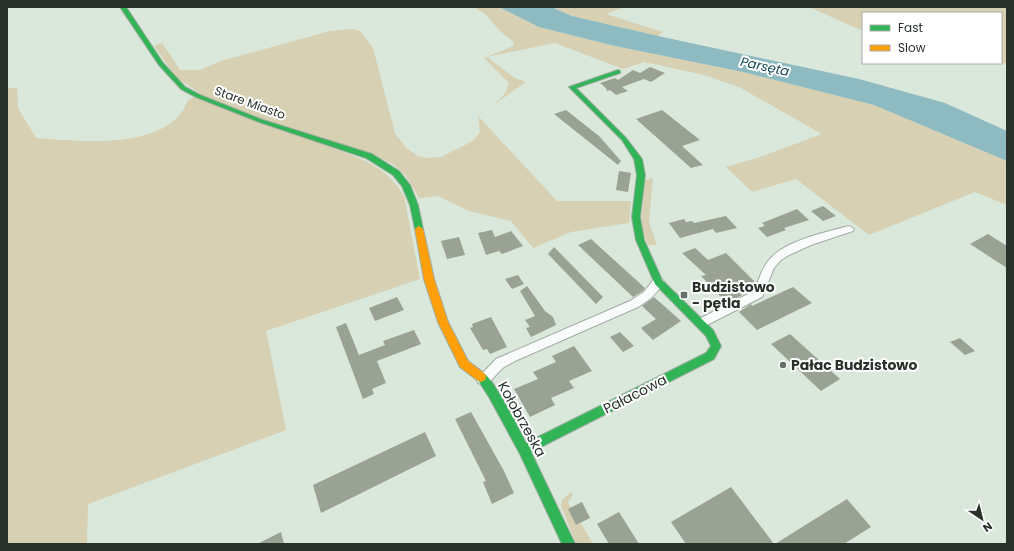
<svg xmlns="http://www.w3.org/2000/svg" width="1014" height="551" viewBox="0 0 1014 551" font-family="Poppins,sans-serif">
<rect width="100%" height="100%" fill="#d9e8db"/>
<path fill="#d7d0b3" d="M474,7H499L539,27L615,46L743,72L874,105L1007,161V205L975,192L869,235L796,179L752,192L726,167L757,158L822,134L739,87L704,75L644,62L623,69L555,43L487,57L515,78L526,82L478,116L557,201H631L629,223L571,232L533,248L511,221L469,211L438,196L419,198C414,189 409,179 402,172C387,154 345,150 323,144C357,158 385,163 404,196L420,279L266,331L286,430L88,504L87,544H7V88H17L18,108L36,138C80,141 169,152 188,100L201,94L177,78L154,46L162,43L180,70H200L221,61L330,31L353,29L360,31L373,48L395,133L406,148L418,156L426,158L441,157L473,141L480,132L478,116C488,108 510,96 508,82L484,58L513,46L514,42L502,33L485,14Z
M551,7H624L606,14L663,32L658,36L572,16Z
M809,7H1007V64L1001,63V13H863V31Z
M653,178L649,222L657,245H648L641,225L645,180Z
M571,492L573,495L568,502L571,508L568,509L577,525L581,523L593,544H576L561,506L562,500Z"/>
<path fill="#8ebac1" d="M499,7H551L572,16L658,36L859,79L945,103L1007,131V161L874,105L743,72L615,46L539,27Z"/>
<path fill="#9aa293" d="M650,67L665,73L651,82L644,79L622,87L628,91L616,95L610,90L607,91L606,88L600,83L615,78L618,80L633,70L640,73Z
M566,110L599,136L621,161L618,165L554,114Z
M662,110L700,140L682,146L703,165L691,168L636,119Z
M619,171L631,173L628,192L616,190Z
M823,206L836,216L823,221L811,211Z
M797,209L809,220L784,228L786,230L767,237L758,228L765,226L762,223Z
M726,216L737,228L716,233L713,229L680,238L669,223L684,219L686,222L692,221L694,223Z
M492,230L495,237L511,231L523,246L502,254L499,251L486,255L478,233Z
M988,234L1007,246V268L970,244Z
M459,237L465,255L447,259L441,241Z
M591,239L645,288L643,291L633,297L578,245Z
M554,247L603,297L596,304L548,254Z
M695,248L708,260L726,253L756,283L738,291L742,295L729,302L724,297L722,298L701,276L706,275L682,253Z
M518,275L524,284L512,289L505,279Z
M527,286L545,311L553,317L556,325L531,337L526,328L530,327L525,320L535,316L520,291Z
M793,287L812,303L757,330L739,312L751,304L752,306Z
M397,297L404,310L375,321L369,308Z
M654,297L681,321L653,340L641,328L656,319L642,306Z
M491,317L507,347L490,354L487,349L483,350L470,328L473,327L472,324Z
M346,323L359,355L385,345L383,341L414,330L421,344L377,361L386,383L372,389L374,394L363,399L336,327Z
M620,332L634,346L623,352L610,337Z
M790,334L840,379L821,391L771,344Z
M960,338L975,351L965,355L950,342Z
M574,346L592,371L569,381L574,388L551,398L555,405L530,417L514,389L538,379L533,372L556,362L552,356Z
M471,412L504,471L514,493L492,504L483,482L486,481L455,419Z
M425,432L436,456L321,513L313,485Z
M731,487L774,544H686L671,522Z
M847,499L871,527L844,544H775Z
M582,502L590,518L576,525L568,509Z
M619,512L639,544H609L597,524Z
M281,532L284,544H257Z"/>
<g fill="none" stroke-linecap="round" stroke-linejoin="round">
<defs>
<path id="street" d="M849,226L854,229L853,231L811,245L789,255L781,260L774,268L762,297L705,326L701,328L697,326L695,323L697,320L754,291C759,281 761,269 769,260C784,241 826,232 849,226Z
M658,278L662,279L664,282C657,294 649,300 638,307L515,361C512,363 507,365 504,367C496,373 490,387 478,383L477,379L496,359L630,301L644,292L654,279Z"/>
<path id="fast" d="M120,7H126L163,63L185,87L200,95L263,120L372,154L399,171L410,185L418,205L423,229L422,231H416L415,229L410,205L402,186L393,175L366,158L259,122L196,97L181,89L159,65Z
M618,70L620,71V73L576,88L626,138L642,159L645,175L640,217L644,240L662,280L713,330L721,346L714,359L531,452L575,544H562L520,454L489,397L476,377L477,374C480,373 481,372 483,373C493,377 520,431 526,443L706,353L711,346L706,336L655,284L636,240L632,217L637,175L634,159L622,140L569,87Z"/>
<path id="slow" d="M419,226L423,229L434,279L448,322L468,361L485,374L486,377L485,380L481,382L477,380L460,367L438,322L424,279L415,229Z"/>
</defs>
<use href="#street" stroke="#a0aca2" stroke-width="2"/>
<use href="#fast" stroke="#a0aca2" stroke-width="2"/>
<use href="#slow" stroke="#a0aca2" stroke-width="2"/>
<use href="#street" fill="#f9fcfa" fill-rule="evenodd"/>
<use href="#fast" fill="#30b455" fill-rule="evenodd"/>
<use href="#slow" fill="#ff9f0a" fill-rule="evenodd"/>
</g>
<g fill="#667268" stroke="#fff" stroke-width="1.5">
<rect x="680" y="291" width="8" height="8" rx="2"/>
<circle cx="783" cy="365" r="4"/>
</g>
<g text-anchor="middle" stroke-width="4" stroke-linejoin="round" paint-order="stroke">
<g font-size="12" fill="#28322a" stroke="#fff">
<text transform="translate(250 103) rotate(20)" y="4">Stare Miasto</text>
</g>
<g font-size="13" font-style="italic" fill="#164954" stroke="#fff">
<text transform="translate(765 66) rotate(12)" y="5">Parsęta</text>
</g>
<g font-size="14" font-weight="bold" fill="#28322a" stroke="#fff" text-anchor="start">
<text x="692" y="292">Budzistowo<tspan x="692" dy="16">- pętla</tspan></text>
<text x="791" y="370">Pałac Budzistowo</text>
</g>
<g font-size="14" fill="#28322a" stroke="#fff">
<text transform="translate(635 394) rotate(-27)" y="5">Pałacowa</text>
<text transform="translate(522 419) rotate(61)" y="5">Kołobrzeska</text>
</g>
</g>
<rect width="1014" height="551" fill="none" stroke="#28322a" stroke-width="16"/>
<rect x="862" y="12" width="140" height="52" fill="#ffffff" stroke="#a9adaa"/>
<rect x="870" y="25" width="20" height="6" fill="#30b455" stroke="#a9adaa"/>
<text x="898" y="32" font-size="12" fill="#28322a">Fast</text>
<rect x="870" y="45" width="20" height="6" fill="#ff9f0a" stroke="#a9adaa"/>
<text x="898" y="52" font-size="12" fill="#28322a">Slow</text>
<g transform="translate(982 519) rotate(145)" stroke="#ffffff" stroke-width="3" paint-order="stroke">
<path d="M0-3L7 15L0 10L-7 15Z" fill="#28322a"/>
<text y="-6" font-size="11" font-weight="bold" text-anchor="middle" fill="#28322a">N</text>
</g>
</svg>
